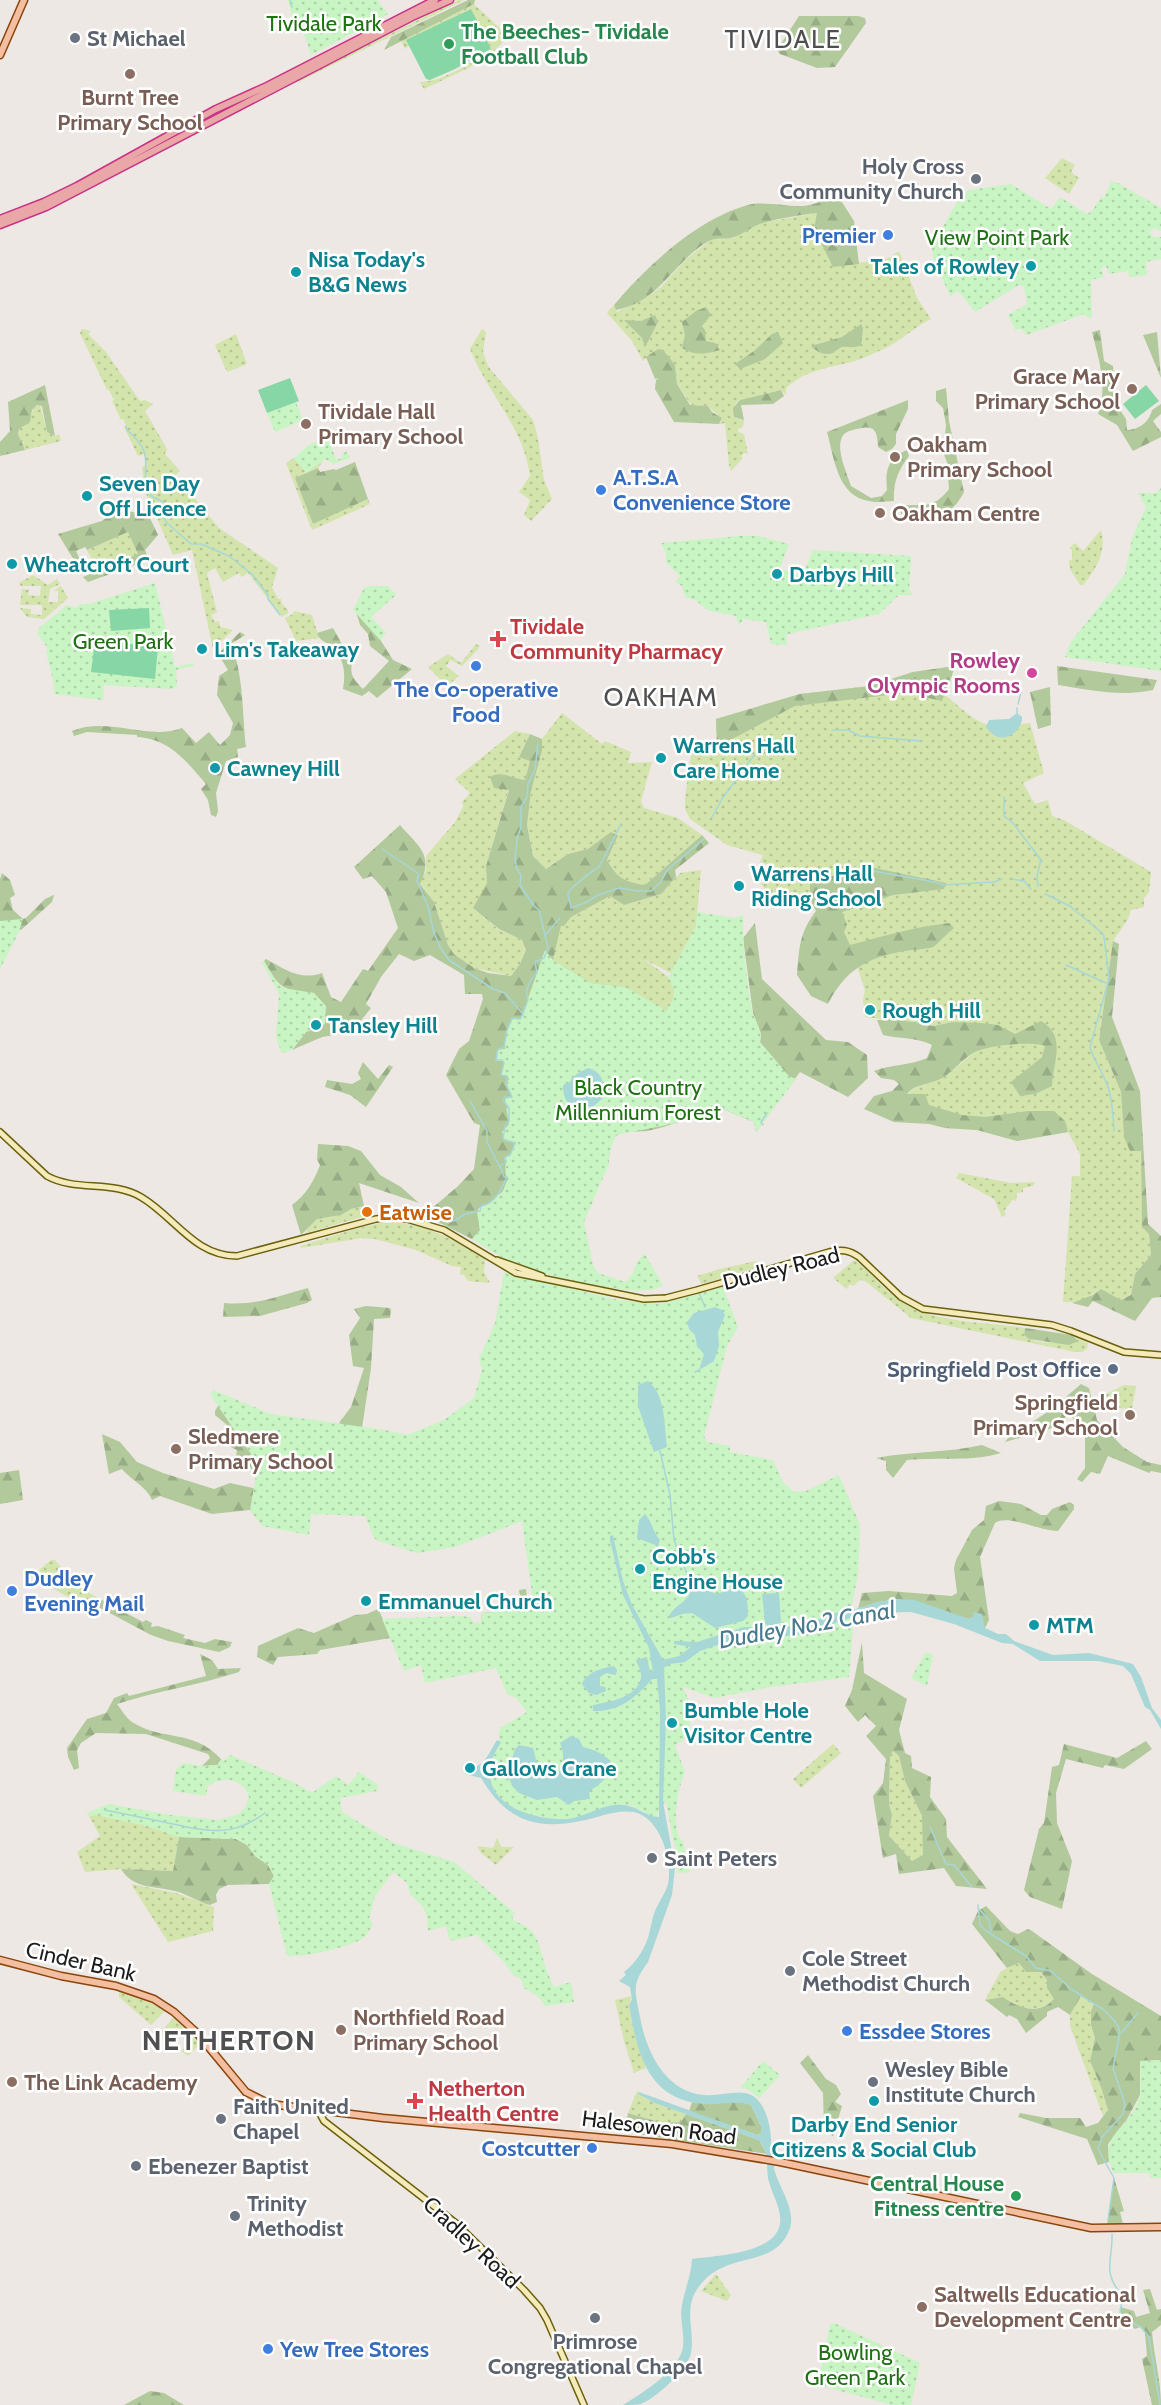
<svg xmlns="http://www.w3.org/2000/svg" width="1161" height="2405" viewBox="0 0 1161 2405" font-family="Cabin,sans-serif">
<defs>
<pattern id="grass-dots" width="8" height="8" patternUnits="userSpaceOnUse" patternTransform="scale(1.5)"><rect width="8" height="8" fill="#d3e4ac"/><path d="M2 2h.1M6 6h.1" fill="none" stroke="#b5c393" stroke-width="1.8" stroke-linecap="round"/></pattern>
<pattern id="forest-firs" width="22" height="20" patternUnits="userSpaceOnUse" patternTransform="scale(1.5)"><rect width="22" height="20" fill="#b2c99b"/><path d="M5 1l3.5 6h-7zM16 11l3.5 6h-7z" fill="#98ac85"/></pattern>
<pattern id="park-dots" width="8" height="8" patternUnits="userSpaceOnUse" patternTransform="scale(1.5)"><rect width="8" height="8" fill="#c9f4c3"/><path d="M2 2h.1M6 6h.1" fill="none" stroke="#acd1a7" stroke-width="1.8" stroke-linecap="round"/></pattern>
</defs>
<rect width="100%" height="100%" fill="#ede8e3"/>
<path fill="url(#grass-dots)" d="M458,0H464L308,77L299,82L298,80Z
M474,4L508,36L487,59L424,89L420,82C443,82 471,62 491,51V49L470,9L407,41L409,46L405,49L401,41Z
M1062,158L1075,165L1071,172L1079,178L1069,194L1045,178Z
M817,213L833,267L889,258L899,251L917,298L931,319C914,327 901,341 884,349C876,352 867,357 858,360C833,368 807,368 786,388V395L781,390L740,400C732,405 734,410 736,418L744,420L743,427L738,429V432L744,434L748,454L744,453L741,456L743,458L731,471L729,465L725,423L719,424L722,419L708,406L691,405L677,384L675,365L658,349L643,361L632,341L607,313L614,305L617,312L644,299L661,287L685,260L712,239L733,238L761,223Z
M82,329L91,331L88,334L106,352L140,401L145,400L153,404L145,411L167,449L165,454L180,471L173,477L184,491L192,495L219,528L278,568L272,587L278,599H281L282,604L288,610V613L282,617L248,573L242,577L239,573L223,582L215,568L207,573L217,612L211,615L215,622L219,621L220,627L233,630L213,649L192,550L173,555L145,491L142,467L146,466L144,454L138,456L124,427L126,425L123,419L121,420L112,401L114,400L109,390H107L80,333Z
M482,329L486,332L483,352L488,366L533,420L538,438L544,480L552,499L531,521L524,515L530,500L519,492L530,476C524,427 487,393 470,349Z
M236,334L247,364L227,372L215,345Z
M40,404L47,432L55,436L59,434L61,441L25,450L18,434L19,429C30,423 30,418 34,407Z
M294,458L306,472L323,461L318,468L295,478L313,524L368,499L370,504L312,530L286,463Z
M1101,530C1107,552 1096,569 1083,585H1080L1070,569L1069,560H1072V550L1069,548L1075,543L1083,551Z
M128,532L139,554L97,571L87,550Z
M33,575L48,585L57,579L60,584L50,589L48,602H58V591H53L61,586L68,598L44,619L27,617L20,608L31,609V614L42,615V605H20L22,589L29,590L28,595L40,596L41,586H21L19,583Z
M294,611L312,615L319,638L296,641L285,618L293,614Z
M476,644L480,646L478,649L462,666L451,660L446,666L459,676L447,686L428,667L448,654L461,663Z
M955,666L946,696C981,724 981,731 1030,723L1044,773L1023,783L1035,804L1048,800L1052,816L1064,820L1151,872L1149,892L1144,898V907L1131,910L1128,919L1113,941L1099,1040L1121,1092L1124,1137L1129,1145L1141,1150L1142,1227L1149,1234L1151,1255L1135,1274L1131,1295L1121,1300L1101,1289C1090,1297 1077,1304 1063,1302L1072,1176H1080V1154L1068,1132L1017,1141L977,1130L945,1128L907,1095C915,1084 933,1084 945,1076C957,1068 968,1057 979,1048L953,1022L933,1026L865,1017L863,1000L865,990L850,945L825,898L775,901L761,884L772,873L773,867L760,862L763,855L727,845L690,819L685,809V799L691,754L717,747L716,719L800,694L870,686L913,672Z
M562,713L602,744L605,741L631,752L628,763L652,762L641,801L644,808L678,818L702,835L645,885C625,882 617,878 607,860L618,837L600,842L588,849L568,854L546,869L533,856L527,825L531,791L542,751V739Z
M515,731L530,734L519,756L530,761L525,781L512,779L486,866L488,883L473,908L498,929L522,940L526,950L520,964L511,976L474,968L454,954L448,945L434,902L420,883L426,870V856L455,822L463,807L462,802L470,793L455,779Z
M701,870L696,926L671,973L645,960C654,968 678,979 676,994C675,1000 669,1006 667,1011L626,987L591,984L553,960L561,926H564L571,917L610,896L624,905L661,894L680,873Z
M959,1173L1011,1183L1035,1182L1033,1186L1023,1188V1192L1017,1193L1016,1201L1012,1200L1004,1211L1006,1215L1002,1217L994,1199L956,1178Z
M364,1206L366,1216L305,1233L312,1222L317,1219L341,1215L351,1209Z
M389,1221C425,1224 455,1240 485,1259L484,1272L490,1283L468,1281L464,1275L460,1274L461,1267L452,1266L416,1250L375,1239L361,1238L301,1248L300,1246L355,1229Z
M854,1260C872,1272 884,1291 903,1303C934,1323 988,1322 1025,1328L1024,1335C1037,1347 1061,1341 1078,1341L1072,1335L1088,1343L1087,1348L1083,1352H1075L911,1318L865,1281L860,1280L853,1286L850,1284L847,1289L833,1278Z
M756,1261L755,1268L702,1284L697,1276L720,1269Z
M1124,1385L1136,1386L1132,1409L1101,1407L1099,1398Z
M51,1560H55L75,1584L96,1597C84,1610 42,1587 39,1570Z
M833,1744L841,1753L801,1788L793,1779Z
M893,1751L899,1756L905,1781L922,1816L924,1855L912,1861L889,1836L892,1815L889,1804L890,1756Z
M96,1815L143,1825L179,1837L173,1871L121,1869L85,1872L77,1852L100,1836L89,1816Z
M497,1838L501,1847H514L496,1865L481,1853L477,1846L493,1848Z
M131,1884L176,1893L214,1907L213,1931L168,1942Z
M1019,1963L1026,1972H1041L1047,1980L1054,1999C1038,2015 1019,2008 1003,1997L985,2000L1001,1971Z
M119,1991L149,2002L165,2011L151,2025L119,1997Z
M632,1996L629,2005L633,2027L646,2068L634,2073L624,2041L615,2000Z
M1081,1996L1094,2004L1091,2011V2025L1095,2038L1090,2061L1101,2087L1108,2110L1103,2116L1070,2026V2015Z
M174,2017L200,2044L188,2056L181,2051L189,2042L178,2032L169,2042L159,2034Z
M637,2091L644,2098L686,2114L681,2122L662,2123L628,2113Z
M716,2274L731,2295L727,2301L701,2291Z"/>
<path fill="url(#forest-firs)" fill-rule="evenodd" d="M468,0H475L474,4L384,50L391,37Z
M799,16H858L865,18L866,23L835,67L817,68L780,54L777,50Z
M838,196L854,221L859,264L833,267L814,229L817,213C800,215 780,218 763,223C752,226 744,234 734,237C727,240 718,237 711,240C674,259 661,302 616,310L614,305C647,266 697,219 748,205C762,201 788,207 803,206C814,205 827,199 838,196Z
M706,307L711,315L702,326L705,330L706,341L715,343L720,350C705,354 695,356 682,348L685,335L682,322L696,311Z
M655,315L658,322L645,347L642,338L624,320L641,321Z
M861,324L863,328L861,345C853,349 849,346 842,347C839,348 836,351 833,353C825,356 817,352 811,346L842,337Z
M1100,330L1104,361L1113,366L1116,404L1126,419L1127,430C1139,430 1150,421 1152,410L1161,404V414L1153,421L1161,432V437L1133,451L1117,425L1098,414C1108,385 1099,361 1092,332Z
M778,332L783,343L765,359L740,369L735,364L754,351L772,334Z
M1157,332L1161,378L1143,335Z
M658,349L663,350L675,365L677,384L690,405L708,406L712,412L722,418L719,424L674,422L655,389L656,380L659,378L655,379L646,357Z
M45,385L55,436L47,432L42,406L37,405L32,410L30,422L19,429L18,434L25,450L0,456V442L10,431L8,402Z
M946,388L949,421L964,492C948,523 931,515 901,514L900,505C922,505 934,509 949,489L947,462L943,452L946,425L943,408L936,401V391Z
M781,390L784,396L773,404L741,405L744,420L734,417L733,408L740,400Z
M908,400V409L896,434V444L892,449L886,452L878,447C877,428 874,425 856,429C849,431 843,432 841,440C837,452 847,474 851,486L871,498L882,496L887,490C885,470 888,458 907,450L909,456C898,471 893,482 894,501C886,501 877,503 869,501C837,496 834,457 827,432Z
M355,462L368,499L313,524L295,478L318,468L320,472L334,469L336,470Z
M117,510L148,514L158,535L145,550L149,560L88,582L83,577L138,554L128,532L87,550L85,547L76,551L85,570L82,573L58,534L102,521Z
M356,612L376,633L393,660L412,669L377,698L369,691L362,696L343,689C346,672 344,657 330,645C324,641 319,640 317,633L333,628L343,646L353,658C349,674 352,678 363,689L389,661L370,646L368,634L360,625Z
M240,632L245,635L231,644C244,676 242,713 246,747L237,749L238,757L226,761L216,793L218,811L216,817L211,815L208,800L201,789L206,784C186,761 170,739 137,737V735L87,732L74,736L72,731C108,716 149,741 182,728L196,743L209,732L220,745L230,735L233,723L217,695L219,676L228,670L218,654Z
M955,666L942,701L906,693L795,706L717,747L716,719L800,694L870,686L913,672Z
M1057,666L1157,680L1153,690C1122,697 1089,690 1058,685Z
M1050,687L1051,725L1038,729L1030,692Z
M530,734L542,739V751L531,791L527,825L533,856L546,869L568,854L588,849L611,832L618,836L607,860C617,878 625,882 645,885L702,835L709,843L675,870L676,877L661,894L624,905L610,896L571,917L564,926H561L553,960L591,983L626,987L667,1011L760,1042L761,1034L753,1013L743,938L755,923L762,979L826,1040L848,1042L867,1055L868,1078L848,1097L800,1072L756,1132L754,1122L718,1107C695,1116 671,1126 647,1131C638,1132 621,1130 615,1137C609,1143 609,1155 609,1164L524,1174L490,1202L478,1209L480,1231L472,1239L434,1220L430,1210L458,1186L474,1169L480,1125L474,1123L446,1075L459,1049L469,1041L483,999L482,994H465L464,975L430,955L414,961L399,954L381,977L366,1004L371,1008L352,1032L322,1037L292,1050L306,1032L323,1026L314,993C282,990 280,989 264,961L266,959C285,969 300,981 322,973L331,997L341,1002L363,969L368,971L398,928L386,892L372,876L363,879L354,867L400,825C419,847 434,854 420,884L434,902L448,945L454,954L474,968L488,973L511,976L520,964L526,950L522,940L499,929L473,908L487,883L486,866L509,790L494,788L490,777C502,770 512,779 525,780L530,761L519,757Z
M875,868L946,883L944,889L893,895L842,912L847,925L844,932L850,945C883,936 915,927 949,923L954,928C947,933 938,944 933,947C925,950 913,949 905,951C868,957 845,970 828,1004L811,996L797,975C799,949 799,933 816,911L810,900V880Z
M2,873L10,880L15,895L10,898L13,910L23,919L26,918L45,899L54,895L52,902L21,930L0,929V879Z
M1113,941L1119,944L1112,1017L1140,1091L1148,1224L1161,1236V1297L1152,1298L1135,1321L1093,1301L1088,1307L1072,1303L1093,1295L1101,1289L1121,1300L1131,1295L1135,1274L1151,1255L1149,1234L1142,1227L1141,1151H1130L1124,1137L1121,1092L1099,1040Z
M895,1019L933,1026L953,1022L980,1023L998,1025L1015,1034L1041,1021C1067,1036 1053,1062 1052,1086L1035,1094L1020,1096L1011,1082L1042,1057L1045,1046C1030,1041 986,1045 973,1053C962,1060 954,1070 944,1077C933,1084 914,1084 907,1094H925L929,1105L962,1115L985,1117L1028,1111H1054L1065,1121L1068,1132L1017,1141L977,1130L945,1128L929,1124L894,1122L864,1109L874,1096L892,1091L899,1084L894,1080L881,1078L874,1071C891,1064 909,1066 927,1058L932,1045C917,1037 900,1039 883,1035L877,1020Z
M363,1062L378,1079L389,1065L393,1067L366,1107L350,1095L325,1087L327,1080L352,1084L361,1079L358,1073Z
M318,1144L348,1146L361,1151L380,1175L401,1187L419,1203L359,1183L364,1206L351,1209L341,1215L317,1219L301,1235L292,1205C306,1195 314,1181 320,1165L317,1160Z
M308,1288L312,1300L307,1303L260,1316L223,1317L224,1303C256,1306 278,1296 308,1288Z
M366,1306L390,1308L391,1310L390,1318L374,1319L371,1368L362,1428L363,1444L339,1423L351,1407L364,1368L353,1366L349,1335L360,1318L354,1309Z
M1025,1328L1072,1335L1078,1341L1069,1345L1029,1339L1024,1335Z
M1081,1384L1089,1388L1097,1420L1123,1447L1147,1462L1161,1465V1473L1151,1471L1149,1473L1108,1456L1100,1474L1091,1472L1082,1482L1077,1479L1085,1468V1433L1069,1414L1054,1427L1044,1431L1005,1442L1008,1438L1052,1409Z
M218,1406L258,1464L256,1474L249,1466L235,1462L237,1450C224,1445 225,1437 227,1425L215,1415V1411Z
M102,1434L120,1442L137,1462L163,1473L214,1489L230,1483L253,1488L282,1504L259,1521L250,1510L212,1514L160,1496L152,1500C147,1487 131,1480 122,1469L109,1474Z
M982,1445L1001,1453C971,1462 939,1457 907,1460L893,1478L886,1470V1461L876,1458C911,1451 947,1453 982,1445Z
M19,1470L23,1500L0,1504V1473Z
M999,1501L1021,1504L1041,1515H1047L1052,1509L1070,1502L1074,1505V1509L1058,1531C1039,1531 1009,1514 995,1523L980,1557L989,1620L985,1628L973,1617L969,1619L898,1599L878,1602L858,1609L862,1593L889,1591L952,1596L957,1593L954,1568L956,1560L972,1530L984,1520L986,1506Z
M526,1589L529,1616L420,1658L394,1646L390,1638L320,1650L317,1654L278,1657L273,1665L257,1657L258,1646L298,1628L314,1633L355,1615L367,1614L378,1609L383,1619L399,1622L481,1623L482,1613L522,1610L519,1590Z
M96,1597L143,1622L146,1620L152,1623L151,1627L158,1626L185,1635L183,1638L205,1643L215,1639L232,1642L230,1647L219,1652L168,1641L151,1635L89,1602Z
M862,1642L864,1673L907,1699L899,1730L905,1753L911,1756L912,1768L931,1777L930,1797L946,1819L947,1837L987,1889L956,1886L944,1868L899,1874L896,1854L883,1858L873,1796L883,1783L886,1759L866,1736L876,1726L865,1715L858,1722L845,1706L852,1690ZM893,1751L899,1756L905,1781L922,1816L923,1855L912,1861L889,1836L892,1815L889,1804L890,1756Z
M200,1654L212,1660L218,1669L241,1668L239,1672C199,1685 157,1691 117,1704C121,1709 126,1718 132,1722C163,1742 192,1728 221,1759L218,1765L202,1766L210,1758L208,1754L146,1734L96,1733L81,1743L77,1750L79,1768L74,1770L68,1757L67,1748L87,1719L106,1713L114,1698L127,1693L129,1696L206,1676Z
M1146,1741L1152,1749L1124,1769L1105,1765L1103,1768L1066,1759L1056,1793L1057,1823L1072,1861L1062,1909L1030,1897L1024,1890L1039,1829L1044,1823L1052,1767L1059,1765L1064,1744L1117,1758Z
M179,1837L236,1839L247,1845L255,1856L268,1865L274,1876L269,1884L228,1885L219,1889L216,1895L217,1902L210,1905C198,1902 187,1894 175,1891C155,1886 133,1889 121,1869L173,1871Z
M986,1906L1010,1931L1018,1934L1028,1929L1032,1931L1092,1974L1161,2016V2060L1140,2061V2095L1127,2119L1108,2144L1109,2162L1098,2165L1087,2139L1018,2117L1020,2113L1046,2118H1080L1086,2127L1098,2123L1108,2110L1101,2087L1090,2061L1095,2038L1091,2025V2011L1094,2004L1081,1996L1070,2015L1058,2007L1047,2012V2016L1026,2033L1017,2019L1009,2015L1007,2017L985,2000L1003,1997C1019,2008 1038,2016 1054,1999L1047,1988V1980L1041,1972H1026L1019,1963L1007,1968L972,1924L978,1911Z
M808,2055L826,2079L836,2085L841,2094L835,2102L842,2106L833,2136L824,2130L823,2093L800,2063Z
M692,2102C711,2106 733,2098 751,2105L762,2128L761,2134L757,2135L689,2111Z
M628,2113L662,2123L681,2122L686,2114L759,2140L767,2154L624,2132Z
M1114,2178L1124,2211L1120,2212L1123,2224L1107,2225Z
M1150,2289L1157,2310L1161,2309V2325L1152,2332C1154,2356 1161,2381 1161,2405H1152L1142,2359L1147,2356L1145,2333L1140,2327L1135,2329C1128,2322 1118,2317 1120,2307L1134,2311L1136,2317L1150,2313L1143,2290Z
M150,2391L164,2393L184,2405H124Z"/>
<path fill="url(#park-dots)" d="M288,0H377L388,14L311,55L299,18L292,16Z
M1111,181L1118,183L1161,208V231L1154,228L1149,233L1154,237H1161V259L1146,262L1147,275L1129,277L1128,271L1109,274L1106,266L1102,267L1101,270L1104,277L1091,280L1092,317L1088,318L1084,314L1026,335L1024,330L1019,329L1015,330L1008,315L1027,304L1024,287L1019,285L975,312L958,291L950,296L933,258L932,246L957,202L969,190L1011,184L1051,209L1060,197L1087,214L1092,211L1101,197L1104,198Z
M296,402L303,420L275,432L267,413Z
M328,437L336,460L342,458V455L347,450L350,458L334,464L325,459L306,473L294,458L310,444Z
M1161,488V671L1065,657L1070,643L1125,574L1132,538L1146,507L1138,493H1156Z
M740,536H758L789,544L780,568L802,577L813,550L911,556L909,590L913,595H899L879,614L796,632L786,635L787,645L771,644L766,622L743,619L739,626L736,616L709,611L695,600L685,597L682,586L675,582L680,576L666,562V553L661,543Z
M155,583L175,667L193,663L194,666L176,670L177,686L171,689L104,685L103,700L54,694L53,680L46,652L48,649L37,633L39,628L67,605L75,608L80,604H89Z
M371,586H388L396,595L371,617L386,633L380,640L353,610L364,588Z
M697,912L734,918L743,915C743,947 746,980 752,1010C755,1021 763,1031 760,1042L789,1076L796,1079L756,1132L754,1122L718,1107L672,1124L616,1135L609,1153V1164L584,1222L593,1265L598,1273L625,1282C637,1274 632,1263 645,1254L663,1285C645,1301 553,1277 529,1269C508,1263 490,1250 472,1239L480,1230L477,1212L502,1193L508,1178L506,1176L505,1166L507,1161L504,1159L511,1153L516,1142L505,1141L502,1132L509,1124L505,1099L512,1097L506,1084L509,1079L507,1076L501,1075L504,1063L502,1061H496L497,1050L505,1049C503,1040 508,1027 513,1019L521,1018L545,950L553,960L591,983L626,987L667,1011C674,997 678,992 668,978L696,926Z
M23,919L18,934L0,969V921Z
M264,961L277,983L283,988L314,993L326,1006L325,1024L306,1032L292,1050L282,1053L276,1038L279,994L262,962Z
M504,1272L618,1300L660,1304L723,1287L738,1327L727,1346L704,1436L707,1442L730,1446V1452L773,1460L783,1482L794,1492L806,1491L839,1475L860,1525V1534L858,1574L851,1610L853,1628L849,1677L770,1687L715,1698L683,1687L694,1712L691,1714L688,1737L675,1745L685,1772C678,1788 672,1820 679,1837C682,1842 683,1839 684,1845C685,1854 687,1862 690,1872L677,1873L678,1864L666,1802L659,1808L657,1818C645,1814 636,1804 623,1805C605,1805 587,1817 569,1819C540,1821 489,1809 490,1772C490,1761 496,1751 501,1742L499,1741L500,1728L527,1712L516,1698L507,1694L496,1668L425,1683L421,1665L404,1671L382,1619L459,1616L471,1617L472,1622L481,1623L482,1613L534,1609L522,1521L455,1547L417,1553L378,1541L374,1538L365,1516L311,1514L309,1535L262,1526L250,1510L258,1464L210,1394L213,1390L271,1414L385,1430L407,1435L444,1420L474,1398L482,1369L479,1359L495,1323Z
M926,1652L933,1655L927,1686L911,1678Z
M230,1755L293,1782L312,1793L336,1776L348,1785L359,1772L378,1785L377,1791L340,1798L342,1812L394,1843L454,1862L515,1913L512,1916L514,1921C540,1930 538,1944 545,1965C547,1973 551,1980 554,1987L571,1982L574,2002L545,2006L539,1997L524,1988L520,1978L513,1975L503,1961L477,1935L450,1941L446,1926L428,1931L427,1917L423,1907L410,1894L407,1883L393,1872L375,1896L369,1919L373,1924C370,1929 367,1936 362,1939C349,1947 302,1958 287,1956L269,1884L274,1876L268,1865L255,1856L247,1845L236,1839L179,1837L143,1825L96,1815L89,1816L87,1813L109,1804L170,1815L218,1820L237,1815L245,1808L249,1797C243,1778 222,1776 208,1786L206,1796L173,1791L176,1769L184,1763L202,1766L217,1765L221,1759L224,1761Z
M1161,2060V2178H1151L1149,2173H1114C1094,2133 1134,2128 1140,2094C1142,2084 1140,2071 1140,2061Z
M763,2061L780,2075L759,2098L747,2089L740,2088Z
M834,2323L920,2363L911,2405H893L818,2385L830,2324Z"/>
<path fill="#87d6a6" d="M471,9L491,49L455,69L430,80L426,79L406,40Z
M290,378L299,401L267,413L258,390Z
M1146,385L1159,401L1135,419L1123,404Z
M149,608L150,628L111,631L109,610Z
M95,640L158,647L155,679L91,672Z"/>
<path fill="#a7d7d7" d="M1017,713L1022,717C1023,728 1009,740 998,737C993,735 989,731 986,727L989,720L1009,719Z
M589,1068C604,1073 604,1084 603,1098L588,1111C571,1110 563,1102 563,1085L570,1082L572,1078C577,1074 582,1070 589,1068Z
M715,1307L722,1310L725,1315L718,1332L719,1346L714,1361L699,1370L704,1354L697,1346L695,1335L689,1329L687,1322L694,1313Z
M648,1381C666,1395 664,1426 667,1447L654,1452L638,1406V1385Z
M645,1514C652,1521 652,1531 660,1540L658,1546L637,1538L639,1520Z
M613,1535L623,1581L632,1605L663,1660L679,1656L691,1647L674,1644V1641L697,1642L744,1627L769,1628L765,1623L762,1594L779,1593L781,1622L775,1626L777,1628L804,1624L845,1610L849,1611L878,1602L898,1599L915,1600L969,1619L973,1617L974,1612L982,1614L985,1628L998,1634H1006L1014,1641L1053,1655L1089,1653L1133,1664L1141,1677L1152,1708L1161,1720V1729L1150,1710L1145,1707L1131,1674L1123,1666L1098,1661H1040L1013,1644L1002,1643L954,1624L911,1612L866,1613L799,1635L732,1640L700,1651L685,1662L670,1664L664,1668L666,1719L663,1802L675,1868L672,1895L648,1962C631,1985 635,1990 640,2017C646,2051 665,2092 704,2095C730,2097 753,2080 766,2114C773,2131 770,2150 774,2168C778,2186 796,2209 790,2228C775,2272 723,2247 696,2291C684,2311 695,2332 691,2353C688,2369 656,2398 641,2404C636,2405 628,2405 623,2405C642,2393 679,2371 683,2347C685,2333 679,2319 682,2305C685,2289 691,2276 692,2259C717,2255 785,2254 780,2216C779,2206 773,2195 770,2185C764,2168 772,2157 759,2140L655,2103L638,2094L639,2092L757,2135L761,2134L762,2128L751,2105C737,2100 719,2105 704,2104C647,2100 637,2052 629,2005L632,1999L630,1987L619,1981L626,1975L624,1972C637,1962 647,1946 650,1930C652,1922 653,1913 658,1905C661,1898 666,1892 668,1884C673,1861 660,1817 634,1812C615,1809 598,1818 580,1821C533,1831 505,1818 481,1778L465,1774L467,1769C485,1767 488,1754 497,1740L501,1742C496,1751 490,1760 490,1771C488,1808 539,1821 568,1819C585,1817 599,1806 616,1805C636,1803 644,1817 659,1817L660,1710L657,1679H652C636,1698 618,1712 593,1711V1705C608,1702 637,1698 641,1678C642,1672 638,1665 636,1660L647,1657L650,1672H653L649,1648L623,1595L610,1540V1536Z
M693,1586L717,1594L736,1587C748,1592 748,1604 748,1616L743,1621L715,1628L692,1613L682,1614L671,1618L669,1616C678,1601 686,1606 693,1586Z
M614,1666L617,1670L616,1675L606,1673L600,1677V1686L605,1687L606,1691L596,1695L589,1693L582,1684C587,1672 602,1668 614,1666Z
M571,1736L579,1739L583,1747C596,1750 604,1754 612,1763C608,1780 599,1784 589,1792L590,1799L574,1801L569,1805L557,1797L537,1800L519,1793L514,1788L510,1781L509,1769L515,1749L519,1745L533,1748L537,1764L542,1772L557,1775C564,1764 565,1754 560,1743Z"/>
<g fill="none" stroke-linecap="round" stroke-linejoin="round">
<path stroke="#a7d7d7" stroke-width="1.5" d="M290,0L292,7
M126,426L127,430C160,458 136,467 151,496L163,502L161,513L167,523L191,544H201L229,556L253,575L268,595V599L280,615
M1018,704L1021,692
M1017,708V713
M832,730H848L860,736L921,741
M1004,797V816L1013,823L1041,860L1037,876L1038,886
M712,817L722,799L755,754
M382,849L419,874L417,881L428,906L434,933L440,947L449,960L493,989L505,993L523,1014L520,1019L512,1018L507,1030L504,1048L498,1049L496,1060H502L504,1063L501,1075L507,1076L506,1084L512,1097H505L503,1100L509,1108V1121L505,1126L503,1139L515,1143L510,1155L505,1157L506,1162L500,1166L504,1177H507C502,1188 495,1204 481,1206L480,1211L465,1214L454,1221
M873,871L935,882L943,885L994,882L1002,879
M1012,879L1024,881L1031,889
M1045,894L1070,906L1102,933L1104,936L1109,979L1090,1047C1094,1062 1104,1073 1108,1087C1113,1102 1113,1117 1114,1131
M571,908L587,902L598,895L619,888L638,891H651L661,882L667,870L704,839
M571,908C571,903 568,899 568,894C568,889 595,869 599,867L621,824
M546,934L560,918
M1066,965L1106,983
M523,1013L528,1000C524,992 530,978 537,973L535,962L544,958L548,948L539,910L534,906L520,885L521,875L517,869L515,859L517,839L521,827V807L527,797L528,784L535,769L538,743
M470,1101L487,1131V1142L500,1167
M763,1125L761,1122L767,1113
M699,1293L705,1307
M695,1372L699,1370
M660,1451L670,1495L674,1540L689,1579
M105,1810C125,1814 145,1818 164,1822C204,1831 230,1839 265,1813
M930,1827L946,1864L954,1865L972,1887
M978,1905L980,1925L986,1931L1026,1956L1036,1968L1051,1971L1071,1989L1104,2010L1114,2020L1119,2028V2038L1113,2068L1125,2104L1123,2114L1102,2137L1098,2149L1114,2178L1108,2220
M980,1910L989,1920L991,1932
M1121,2033L1138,2013
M1112,2234C1113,2260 1101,2273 1123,2296L1120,2313L1123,2318L1141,2327L1149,2337L1160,2405"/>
<defs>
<path id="secondary" d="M0,1132L47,1176C76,1192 113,1180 141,1197C175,1217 194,1256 237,1256L376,1219L393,1217L407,1219L444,1230L516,1273L644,1299L666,1298L697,1290L829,1252C841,1249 849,1250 859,1257L901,1297L923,1309L1052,1325L1071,1331L1124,1352L1161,1355
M497,1260L542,1276
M319,2112L324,2121L457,2224L524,2290L540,2308L547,2320L584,2405"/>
<path id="primary" d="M0,55L24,0
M0,1960L61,1976L116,1986L154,1999L174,2012L197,2033L246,2092L270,2104L383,2118L672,2144L780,2162L1091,2228L1161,2227"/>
<path id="trunk" d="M0,219L44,202L77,186L216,109L267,86L435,0
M0,225L46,207L412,17L450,0"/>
</defs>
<use href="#secondary" stroke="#6a600d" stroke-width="8"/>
<use href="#primary" stroke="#89450c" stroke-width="9"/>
<use href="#trunk" stroke="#c93286" stroke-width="9"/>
<use href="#secondary" stroke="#f4eaba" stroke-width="5"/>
<use href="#primary" stroke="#f4bea1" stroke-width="6"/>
<use href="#trunk" stroke="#eaa7a8" stroke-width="6"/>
</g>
<g fill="#6b7280" stroke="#fff" stroke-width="2">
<circle cx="75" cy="38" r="6"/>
<circle cx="976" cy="179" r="6"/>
<circle cx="652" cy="1858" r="6"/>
<circle cx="790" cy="1971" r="6"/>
<circle cx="873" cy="2082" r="6"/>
<circle cx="221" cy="2119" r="6"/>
<circle cx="136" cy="2166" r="6"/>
<circle cx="235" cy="2216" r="6"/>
<circle cx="595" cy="2318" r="6"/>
</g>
<g fill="#2e9e5b" stroke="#fff" stroke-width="2">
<circle cx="449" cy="44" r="6"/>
<circle cx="1016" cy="2196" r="6"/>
</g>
<g fill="#8d6e63" stroke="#fff" stroke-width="2">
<circle cx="130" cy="74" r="6"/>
<circle cx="1132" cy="389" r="6"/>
<circle cx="306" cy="424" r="6"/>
<circle cx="895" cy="457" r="6"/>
<circle cx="880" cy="513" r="6"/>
<circle cx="1130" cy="1415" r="6"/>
<circle cx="176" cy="1449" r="6"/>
<circle cx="341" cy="2030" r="6"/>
<circle cx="12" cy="2082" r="6"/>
<circle cx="922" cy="2307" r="6"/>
</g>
<g fill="#3f7fe0" stroke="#fff" stroke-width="2">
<circle cx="888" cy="235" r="6"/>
<circle cx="601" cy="490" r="6"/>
<circle cx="476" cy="666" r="6"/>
<circle cx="12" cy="1591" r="6"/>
<circle cx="847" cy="2031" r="6"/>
<circle cx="592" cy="2148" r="6"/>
<circle cx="268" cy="2349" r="6"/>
</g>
<g fill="#0f9aa8" stroke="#fff" stroke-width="2">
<circle cx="1031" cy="266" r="6"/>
<circle cx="296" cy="272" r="6"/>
<circle cx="87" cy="496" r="6"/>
<circle cx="12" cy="564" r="6"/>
<circle cx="777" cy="574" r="6"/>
<circle cx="202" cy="649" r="6"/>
<circle cx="661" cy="758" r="6"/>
<circle cx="215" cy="768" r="6"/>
<circle cx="739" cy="886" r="6"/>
<circle cx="870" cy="1010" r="6"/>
<circle cx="316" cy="1025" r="6"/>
<circle cx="640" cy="1569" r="6"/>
<circle cx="366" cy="1601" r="6"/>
<circle cx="1034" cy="1625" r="6"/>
<circle cx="672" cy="1723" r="6"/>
<circle cx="470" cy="1768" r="6"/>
<circle cx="874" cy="2101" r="6"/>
</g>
<g fill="#e0444e" stroke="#fff" stroke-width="2">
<path d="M495 630h6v6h6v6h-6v6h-6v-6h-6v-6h6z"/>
<path d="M412 2092h6v6h6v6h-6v6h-6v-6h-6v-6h6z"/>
</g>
<circle fill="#d1479c" stroke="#fff" stroke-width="2" cx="1032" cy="673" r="6"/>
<circle fill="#e8710a" stroke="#fff" stroke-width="2" cx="367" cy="1212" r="6"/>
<circle fill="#5c6f8a" stroke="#fff" stroke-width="2" cx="1113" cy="1369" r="6"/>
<g text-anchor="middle" stroke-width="5" stroke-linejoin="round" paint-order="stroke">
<g font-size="22" fill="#207114" stroke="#fff">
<text x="324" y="31">Tividale Park</text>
<text x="997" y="245">View Point Park</text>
<text x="123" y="649">Green Park</text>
<text x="638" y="1095">Black Country<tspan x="638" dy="25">Millennium Forest</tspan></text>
<text x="855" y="2360">Bowling<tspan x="855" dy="25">Green Park</tspan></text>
</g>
<g font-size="22" font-weight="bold" fill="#27864d" stroke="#fff" text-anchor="start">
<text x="461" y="39">The Beeches- Tividale<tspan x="461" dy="25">Football Club</tspan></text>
<text x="1004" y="2191" text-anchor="end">Central House<tspan x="1004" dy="25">Fitness centre</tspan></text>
</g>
<g font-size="22" font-weight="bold" fill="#5b616d" stroke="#fff" text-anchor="start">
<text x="87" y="46">St Michael</text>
<text x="964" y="174" text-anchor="end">Holy Cross<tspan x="964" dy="25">Community Church</tspan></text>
<text x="664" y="1866">Saint Peters</text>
<text x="802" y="1966">Cole Street<tspan x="802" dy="25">Methodist Church</tspan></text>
<text x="885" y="2077">Wesley Bible<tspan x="885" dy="25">Institute Church</tspan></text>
<text x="233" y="2114">Faith United<tspan x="233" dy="25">Chapel</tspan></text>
<text x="148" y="2174">Ebenezer Baptist</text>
<text x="247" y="2211">Trinity<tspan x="247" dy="25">Methodist</tspan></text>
<text x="595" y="2349" text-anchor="middle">Primrose<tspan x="595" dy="25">Congregational Chapel</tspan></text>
</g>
<g font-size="22" font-weight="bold" fill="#785e54" stroke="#fff" text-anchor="start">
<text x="130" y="105" text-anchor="middle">Burnt Tree<tspan x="130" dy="25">Primary School</tspan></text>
<text x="1120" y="384" text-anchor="end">Grace Mary<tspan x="1120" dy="25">Primary School</tspan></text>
<text x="318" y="419">Tividale Hall<tspan x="318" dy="25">Primary School</tspan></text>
<text x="907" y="452">Oakham<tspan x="907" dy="25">Primary School</tspan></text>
<text x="892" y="521">Oakham Centre</text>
<text x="1118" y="1410" text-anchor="end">Springfield<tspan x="1118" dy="25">Primary School</tspan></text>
<text x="188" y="1444">Sledmere<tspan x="188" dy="25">Primary School</tspan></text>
<text x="353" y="2025">Northfield Road<tspan x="353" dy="25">Primary School</tspan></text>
<text x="24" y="2090">The Link Academy</text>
<text x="934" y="2302">Saltwells Educational<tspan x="934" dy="25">Development Centre</tspan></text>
</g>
<g font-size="22" font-weight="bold" fill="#366cbe" stroke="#fff" text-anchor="start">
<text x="876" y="243" text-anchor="end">Premier</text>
<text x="613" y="485">A.T.S.A<tspan x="613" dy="25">Convenience Store</tspan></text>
<text x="476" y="697" text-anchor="middle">The Co-operative<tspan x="476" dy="25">Food</tspan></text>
<text x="24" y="1586">Dudley<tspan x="24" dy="25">Evening Mail</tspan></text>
<text x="859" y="2039">Essdee Stores</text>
<text x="580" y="2156" text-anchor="end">Costcutter</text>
<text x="280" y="2357">Yew Tree Stores</text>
</g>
<g font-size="22" font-weight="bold" fill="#0d838f" stroke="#fff" text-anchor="start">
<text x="308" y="267">Nisa Today's<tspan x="308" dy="25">B&amp;G News</tspan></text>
<text x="1019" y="274" text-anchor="end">Tales of Rowley</text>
<text x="99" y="491">Seven Day<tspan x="99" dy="25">Off Licence</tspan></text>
<text x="24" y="572">Wheatcroft Court</text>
<text x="789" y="582">Darbys Hill</text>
<text x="214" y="657">Lim's Takeaway</text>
<text x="673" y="753">Warrens Hall<tspan x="673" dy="25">Care Home</tspan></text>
<text x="227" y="776">Cawney Hill</text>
<text x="751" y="881">Warrens Hall<tspan x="751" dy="25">Riding School</tspan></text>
<text x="882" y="1018">Rough Hill</text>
<text x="328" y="1033">Tansley Hill</text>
<text x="652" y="1564">Cobb's<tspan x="652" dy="25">Engine House</tspan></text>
<text x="378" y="1609">Emmanuel Church</text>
<text x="1046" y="1633">MTM</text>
<text x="684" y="1718">Bumble Hole<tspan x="684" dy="25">Visitor Centre</tspan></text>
<text x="482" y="1776">Gallows Crane</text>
<text x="874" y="2132" text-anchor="middle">Darby End Senior<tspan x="874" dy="25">Citizens &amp; Social Club</tspan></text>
</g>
<g font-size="22" font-weight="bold" fill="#be3a42" stroke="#fff" text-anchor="start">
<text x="510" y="634">Tividale<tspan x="510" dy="25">Community Pharmacy</tspan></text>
<text x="428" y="2096">Netherton<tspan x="428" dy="25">Health Centre</tspan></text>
</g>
<g font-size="22" font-weight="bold" fill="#b23c85" stroke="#fff" text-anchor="end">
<text x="1020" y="668">Rowley<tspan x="1020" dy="25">Olympic Rooms</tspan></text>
</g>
<g font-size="22" font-weight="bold" fill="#c56008" stroke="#fff" text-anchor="start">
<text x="379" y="1220">Eatwise</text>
</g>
<g font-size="22" fill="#1c1c1c" stroke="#fff">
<text transform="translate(781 1268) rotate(-14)" y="8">Dudley Road</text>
<text transform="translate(81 1961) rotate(13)" y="8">Cinder Bank</text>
<text transform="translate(659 2127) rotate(7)" y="8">Halesowen Road</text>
<text transform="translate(472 2242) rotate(43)" y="8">Cradley Road</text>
</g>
<g font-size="22" font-weight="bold" fill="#4e5e75" stroke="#fff" text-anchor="end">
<text x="1101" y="1377">Springfield Post Office</text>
</g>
<g font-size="24" font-style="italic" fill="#477a8e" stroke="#fff">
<text transform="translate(807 1625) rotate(-10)" y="8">Dudley No.2 Canal</text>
</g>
<g font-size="26" letter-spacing="1.5" fill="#4f4f4f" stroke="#fff">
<text x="783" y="48">TIVIDALE</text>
<text x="661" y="706">OAKHAM</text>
</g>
<g font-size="28" font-weight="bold" letter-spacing="1.5" fill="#4f4f4f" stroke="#fff">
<text x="229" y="2050">NETHERTON</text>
</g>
</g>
</svg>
